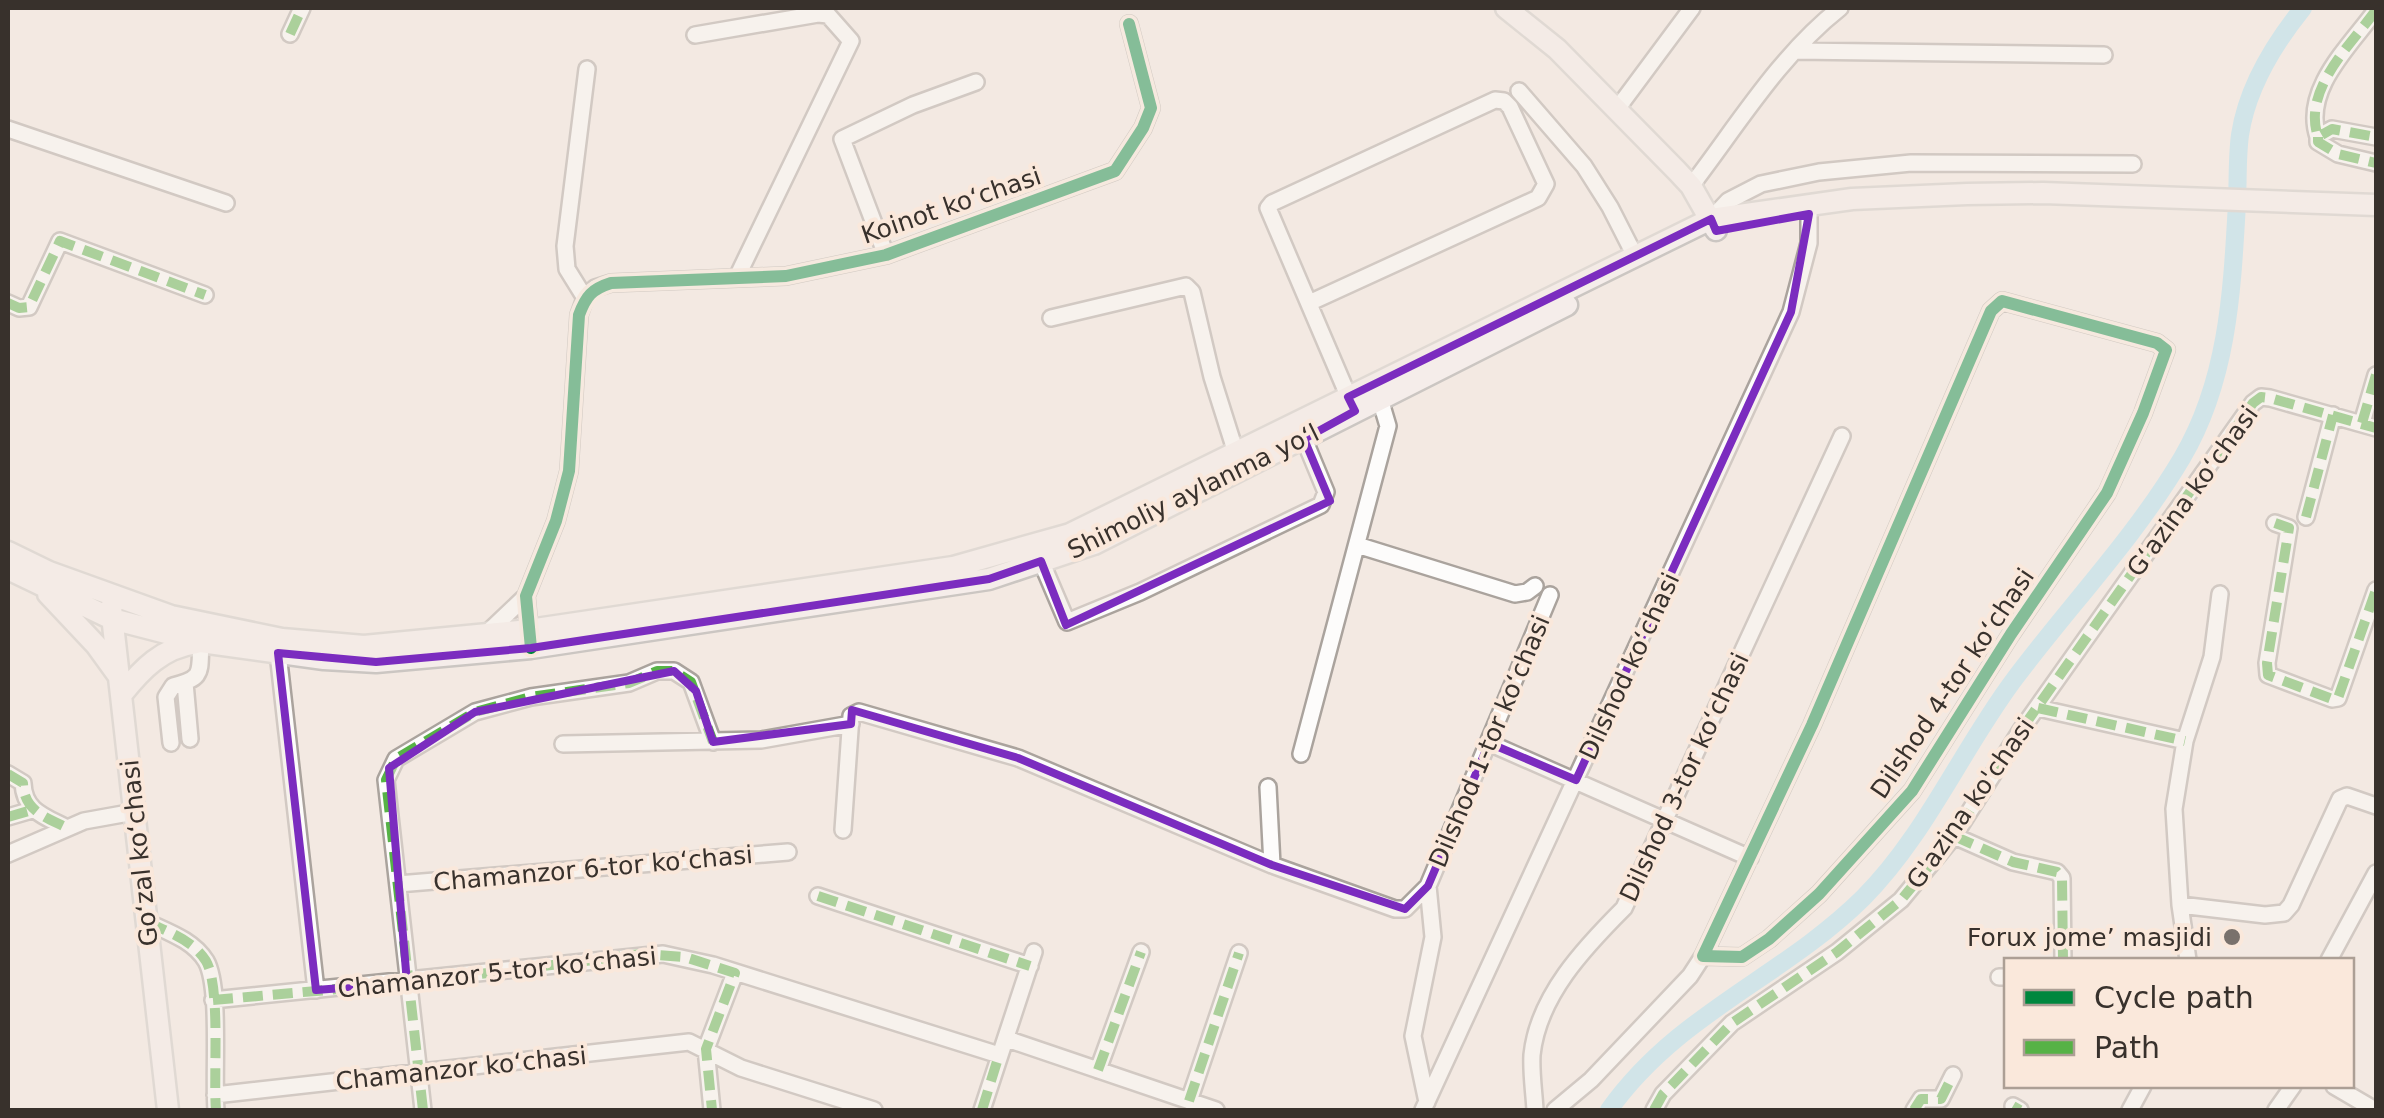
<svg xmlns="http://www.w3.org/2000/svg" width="2384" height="1118" viewBox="0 0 2384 1118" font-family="'DejaVu Sans',sans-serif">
<rect width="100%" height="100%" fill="#f3e9e2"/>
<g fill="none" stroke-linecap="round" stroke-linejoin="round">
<path stroke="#a8def0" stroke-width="18" d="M1609,1110C1678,1013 1782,978 1863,898C1925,836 1961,751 2013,681C2068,607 2134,539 2182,458C2228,380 2232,292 2237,203C2238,181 2237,157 2240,135C2247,88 2274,44 2303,8"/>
<defs>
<path id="minor" d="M2376,10C2351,45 2302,89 2318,137L2332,129L2376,137
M290,34L302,8
M695,35L818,14L828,15L851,41L737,277
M1795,51L2104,55
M1519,91L1584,166L1610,207L1635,256
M1617,109L1692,8
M8,129L226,203
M2318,137V142L2338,154L2376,163
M1691,186C1737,126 1780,55 1840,8
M1711,219L1728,201L1761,184L1819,172L1911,163L2133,164
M886,255L842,139L913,105L976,82
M585,298L567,269L565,246L587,69
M2002,301L2157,343L2166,350L2143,413L2107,493L2011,634L1912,791L1819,894L1769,939L1742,957L1703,956L1812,725L1991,311Z
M8,303L19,308L29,307L60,241L205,295
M1309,303L1538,198L1546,184L1510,107L1504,101L1495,100L1272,203L1268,208L1353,407
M1051,318L1186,286L1192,292L1212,377L1236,453
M2362,423L2376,375
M2306,517L2333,415
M2275,523L2289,528L2267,663L2268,675L2332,699L2338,698L2376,590
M1357,545L1515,594L1527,592L1535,586
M1041,561L1067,622L1140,592L1321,505L1326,492L1304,439
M486,634L526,596
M530,639L526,596L556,521L569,471L579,315L585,298L595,288L611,283L786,276L886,255L1115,171L1143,128L1151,108L1129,24
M278,653L316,990
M185,683L190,739
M2038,708L2185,741
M171,743L166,697L173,686C205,678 199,672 201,642
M1489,743L1750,858
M563,744L761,740L851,724
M1301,754L1388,426L1380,399
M8,774L23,783C24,810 43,816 65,827
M1268,787L1272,865
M8,817L32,810
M843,830L851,716L859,712L1018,758L1272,865L1395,909H1405L1428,886L1550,595
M1954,836L2013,862L2057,872L2062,878L2063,960
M8,854L84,821L134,812
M398,884L788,852
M818,896L1030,966
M2180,905L2265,915L2284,913L2291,905L2340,799L2347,796L2376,806
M147,922C168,932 193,940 206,961C221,987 213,1076 216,1110
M2188,960L2180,905L2174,809L2185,741L2212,657L2220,594
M2329,960L2376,873
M1999,977H2006
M213,1000L663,954L713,965L999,1055
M1007,1039L1216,1110
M1098,1070L1141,952
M2334,1086L2375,1110
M215,1095L689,1042L741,1068L874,1110
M1189,1101L1239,953
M1427,1102L1413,1036L1433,937L1428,886
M2013,1106L2020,1110
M423,1110L386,780L396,759L475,712L531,697L629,683L657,671H674L691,682L713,742
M712,1110L706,1049L735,973
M982,1110L1034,952
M1423,1110L1791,312L1809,243V214
M1535,1110C1534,1092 1531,1073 1532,1055C1538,996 1585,947 1624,908L1842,436
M1555,1110L1591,1080L1690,976L1703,956
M1654,1110L1663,1094L1732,1023L1837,952L1901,900L1954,836L2021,730L2253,403L2261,397L2270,398L2376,428
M1914,1110L1921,1099H1941L1953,1075
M2130,1110L2143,1086
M2276,1110L2293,1086"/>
<path id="major" d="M1506,8L1557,49L1677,171L1691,186L1716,230
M8,552L49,572L171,616L282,639L364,646L529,630L953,567L1070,534L1711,219L1852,199L1967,194L2043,193L2376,205
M8,569L112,619L201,642L324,659L376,662L531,648L989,579L1094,544L1567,305
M48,594L96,645L117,674
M111,607L168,1110
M122,694C142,669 162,648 196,643"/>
</defs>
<use href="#minor" stroke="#aaa39d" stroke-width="20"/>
<use href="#major" stroke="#cbc6c2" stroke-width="25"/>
<use href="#minor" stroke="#fdfcfb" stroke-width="15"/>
<use href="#major" stroke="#f5edea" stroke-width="20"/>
<path stroke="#56b246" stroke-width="10" stroke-dasharray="20 10" stroke-linecap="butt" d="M2376,10C2351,45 2302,89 2318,137L2332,129L2376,137
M290,34L302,8
M2318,137V142L2338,154L2376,163
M8,303L19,308L29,307L60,241L205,295
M2362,423L2376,375
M2306,517L2333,415
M2275,523L2289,528L2267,663L2268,675L2332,699L2338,698L2376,590
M2038,708L2185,741
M8,774L23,783C24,810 43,816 65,827
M8,817L32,810
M1954,836L2013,862L2057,872L2062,878L2063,960
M818,896L1030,966
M147,922C168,932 193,940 206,961C221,987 213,1076 216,1110
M213,1000L407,983L641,954L685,957L735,973L706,1049L712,1110
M1098,1070L1141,952
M1189,1101L1239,953
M2013,1106L2020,1110
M423,1110L386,780L396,759L475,712L531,697L629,683L657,671H674L691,682L713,742
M982,1110L999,1055
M1654,1110L1663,1094L1732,1023L1837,952L1901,900L1954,836L2021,730L2253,403L2261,397L2270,398L2376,428
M1914,1110L1921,1099H1941L1953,1075"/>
<defs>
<path id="cycleway" d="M2002,301L2157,343L2166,350L2143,413L2107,493L2011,634L1912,791L1819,894L1769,939L1742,957L1703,956L1812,725L1991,311Z
M531,648L526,596L556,521L569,471L579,315C586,296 592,289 611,283L786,276L886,255L1115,171L1143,128L1151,108L1129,24"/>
</defs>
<use href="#cycleway" stroke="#fae8db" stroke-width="19"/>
<use href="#cycleway" stroke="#00873e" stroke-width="12"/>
</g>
<path d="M0 0H2384V1118H0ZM1809,214L1791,312L1576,780L1489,743L1428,886L1405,909L1272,865L1018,758L852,710L851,724L713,742L696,691L674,671L475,712L389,768L407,983L316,990L278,653L376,662L531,648L989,579L1041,561L1066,625L1330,501L1304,439L1355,411L1348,397L1711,219L1716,231Z" fill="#f3e9e2" fill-opacity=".55" fill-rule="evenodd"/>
<path fill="none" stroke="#7b2cbf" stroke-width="8" stroke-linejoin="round" d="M1809,214L1791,312L1576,780L1489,743L1428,886L1405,909L1272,865L1018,758L852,710L851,724L713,742L696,691L674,671L475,712L389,768L407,983L316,990L278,653L376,662L531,648L989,579L1041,561L1066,625L1330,501L1304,439L1355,411L1348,397L1711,219L1716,231Z"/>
<circle fill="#79716c" stroke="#fae8db" stroke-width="4" cx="2232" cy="937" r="10"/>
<g text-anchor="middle" stroke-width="8" stroke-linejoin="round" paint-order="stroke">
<g font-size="25" fill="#38312c" stroke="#fae8db">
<text transform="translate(951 205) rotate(-19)" y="9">Koinot koʻchasi</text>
<text transform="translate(1193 491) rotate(-26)" y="9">Shimoliy aylanma yoʻl</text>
<text transform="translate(2192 491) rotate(-54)" y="9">Gʻazina koʻchasi</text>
<text transform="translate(1629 666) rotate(-65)" y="9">Dilshod koʻchasi</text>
<text transform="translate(1952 683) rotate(-56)" y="9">Dilshod 4-tor koʻchasi</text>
<text transform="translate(1489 741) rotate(-67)" y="9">Dilshod 1-tor koʻchasi</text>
<text transform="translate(1684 777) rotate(-65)" y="9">Dilshod 3-tor koʻchasi</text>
<text transform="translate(1970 803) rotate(-55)" y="9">G'azina ko'chasi</text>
<text transform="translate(139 853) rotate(-96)" y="9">Goʻzal koʻchasi</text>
<text transform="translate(593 868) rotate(-5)" y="9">Chamanzor 6-tor koʻchasi</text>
<text transform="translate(497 972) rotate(-6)" y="9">Chamanzor 5-tor koʻchasi</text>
<text transform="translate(461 1068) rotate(-6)" y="9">Chamanzor koʻchasi</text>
</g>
<g font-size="25" fill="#38312c" stroke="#fae8db" text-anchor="end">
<text x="2212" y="946">Forux jome’ masjidi</text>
</g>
</g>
<rect width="2384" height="1118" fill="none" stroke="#38312c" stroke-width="20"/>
<rect x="2004" y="958" width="350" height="130" fill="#fae8db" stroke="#ac9f95" stroke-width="2.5"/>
<rect x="2024" y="990" width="50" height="15" fill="#00873e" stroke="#ac9f95" stroke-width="2.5"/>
<text x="2094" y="1008" font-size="30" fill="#38312c">Cycle path</text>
<rect x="2024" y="1040" width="50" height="15" fill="#56b246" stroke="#ac9f95" stroke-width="2.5"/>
<text x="2094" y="1058" font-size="30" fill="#38312c">Path</text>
</svg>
